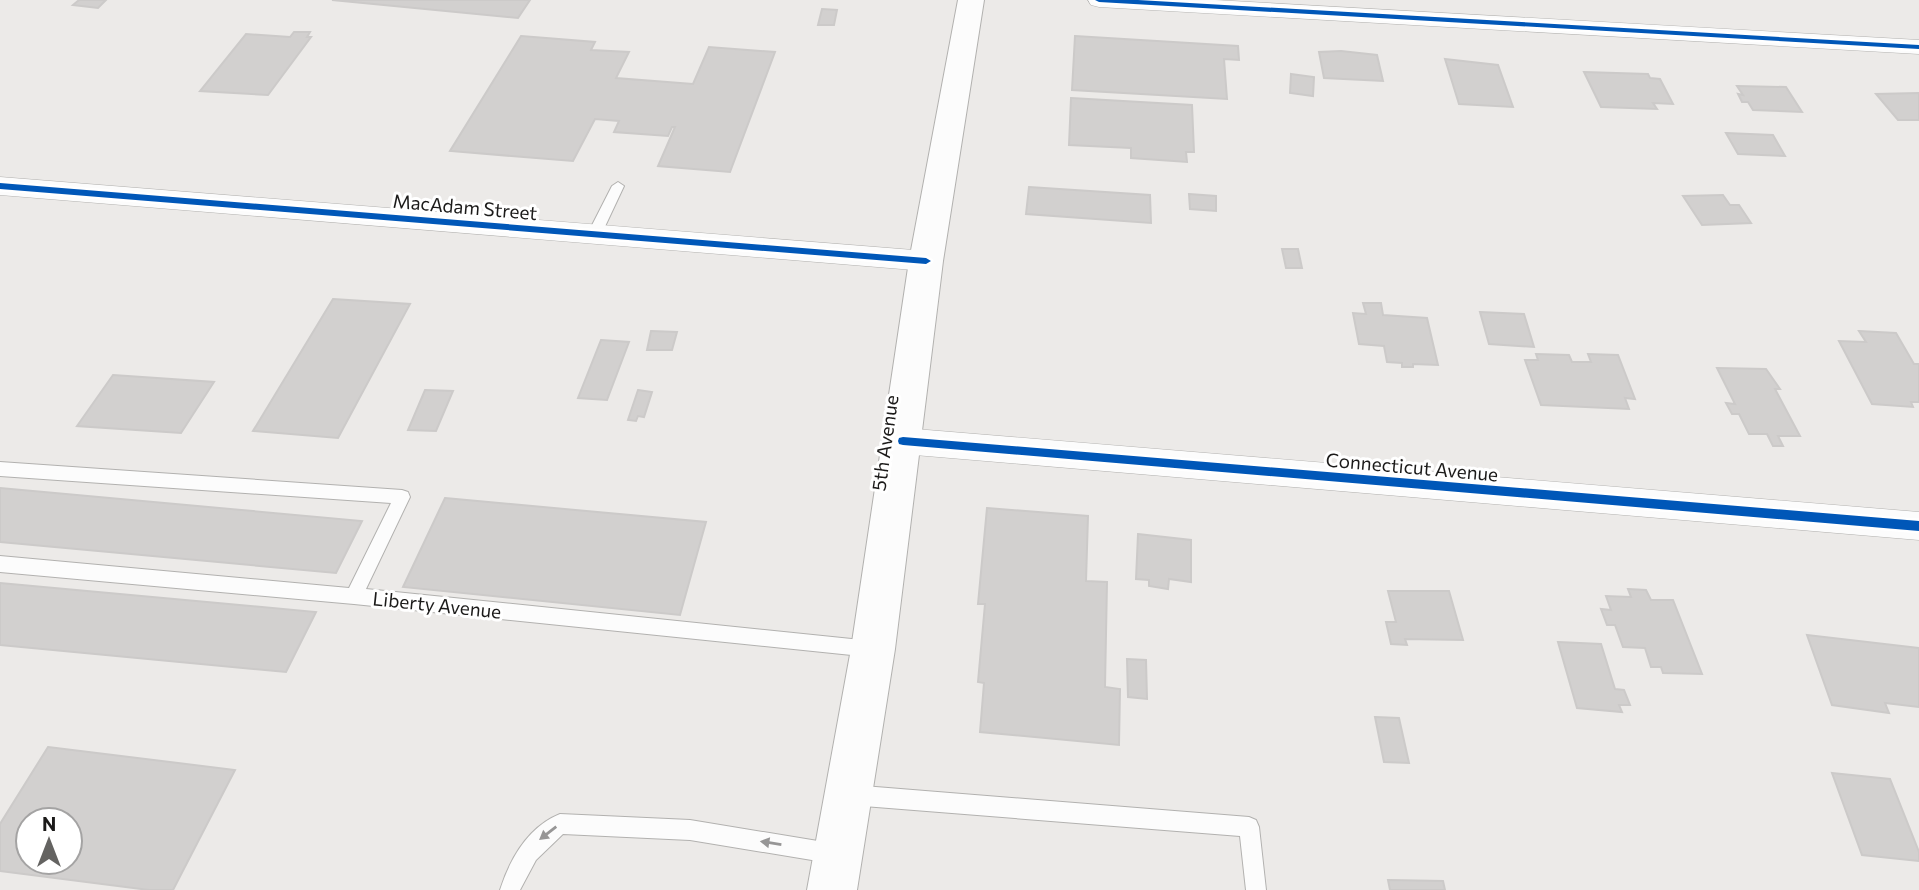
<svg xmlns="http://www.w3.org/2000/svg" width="1919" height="890" viewBox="0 0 1919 890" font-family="Commissioner,sans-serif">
<rect width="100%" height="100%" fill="#eceae8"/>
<path fill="#d2d0cf" stroke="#cccac9" stroke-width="2" fill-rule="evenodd" d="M79,0H106L98,8L73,5Z
M332,0H530L518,18Z
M822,9L837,10L834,25H818Z
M294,32H310L307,37H311L268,95L200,91L246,34L290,37Z
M521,36L595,42L591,50L629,52L616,78L693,84L709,47L775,52L730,172L658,166L675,127H672L668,136L614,132L619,121L595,119L573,161L450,151Z
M1075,36L1238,46L1239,60L1224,59L1227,99L1072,90Z
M1341,51L1377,55L1383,81L1324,78L1319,52Z
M1445,59L1498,65L1513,107L1459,104Z
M1584,72L1648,74L1650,78L1660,79L1673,104L1653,103L1657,109L1601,107Z
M1291,74L1314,77L1313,96L1290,93Z
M1737,86L1786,87L1802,112L1753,110L1748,102H1742L1738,94L1743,95Z
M1919,93V120H1898L1876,94Z
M1071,98L1192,105L1194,152H1186L1187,162L1131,158V148L1069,145Z
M1726,133L1773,135L1785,156L1738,154Z
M1029,187L1150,195L1151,223L1026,214Z
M1189,194L1216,196V211L1190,209Z
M1723,195L1730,205H1739L1751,223L1702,225L1683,196Z
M1282,249H1298L1302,268H1286Z
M333,299L410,304L338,438L253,431Z
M1363,303H1381L1383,315L1427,318L1438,365L1413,364V367H1402V363L1387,362L1384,346L1359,344L1353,313L1366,314Z
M1480,312L1524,314L1534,347L1489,344Z
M651,331L677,332L672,350H647Z
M1859,331L1896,333L1914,364H1919V402H1911L1913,407L1872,404L1839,341L1866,342Z
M601,340L629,342L607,400L578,398Z
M1536,354L1569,355L1572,362H1591L1588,354L1618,355L1635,399L1625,398L1629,409L1541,405L1525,360H1538Z
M1717,368L1766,369L1780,389H1775L1800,436H1778L1783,446H1773L1767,434H1749L1739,414H1732L1726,403L1735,404Z
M113,375L214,382L181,433L77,426Z
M425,390L453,391L436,431L408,430Z
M638,390L652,392L644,417L638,416L636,421L628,420Z
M0,488L362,521L336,573L0,542Z
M445,498L706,522L680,615L403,587Z
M987,508L1088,516L1086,581L1107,582L1105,687L1120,689L1119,745L980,732L984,683L978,682L985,604H978Z
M1138,534L1191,540V582L1169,579L1168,589L1149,586V580L1136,579Z
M0,583L316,612L286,672L0,645Z
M1628,589L1646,590L1651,600H1673L1702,674L1663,673L1661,667H1651L1645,648L1623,647L1615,625H1607L1601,609L1611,610L1606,596L1631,597Z
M1388,591H1449L1463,640L1405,639L1407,645L1391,644L1386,622H1396Z
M1807,635L1919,648V707L1885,703L1889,713L1832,705Z
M1558,642L1601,644L1615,689L1624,690L1630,705H1619L1622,712L1577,708Z
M1127,659L1146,660L1147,699L1128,697Z
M1375,717L1399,718L1409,763L1384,762Z
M48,747L235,770L173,890H149L0,871V824ZM28,820H70V862H28Z
M1832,773L1890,779L1919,852V861L1862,855Z
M1388,880L1443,881L1445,890H1390Z"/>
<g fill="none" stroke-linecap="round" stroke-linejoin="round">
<defs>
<path id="service" d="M618,182L624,186L601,235L594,240L589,238L587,235L612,186Z
M0,462L402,490L408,492L410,497L366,589L871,641L877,643L880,649L877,655L871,657L354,604L0,572V556L349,588L391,503L0,476Z
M851,785L1249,817L1256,820L1259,827L1266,890H1246L1240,836L851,805L844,802L841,795L844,788Z
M560,814L690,820L836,844L843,847L846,854L843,861L836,864L690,840L563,834L536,860L520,890H500C510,859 528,827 560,814Z"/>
<path id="minor" d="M1088,0H1215L1919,40V54L1099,7L1091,5Z
M0,177L926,251L936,254L940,261L936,268L926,271L0,195Z
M903,428L1919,512V540L903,454L892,450L887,441L892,432Z"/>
<path id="secondary" d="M958,0H984L943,261L895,649L857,890H807L851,649L909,261Z"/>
</defs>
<use href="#service" stroke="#b2b1af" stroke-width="2"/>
<use href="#minor" stroke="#b2b1af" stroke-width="1"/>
<use href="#secondary" stroke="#b2b1af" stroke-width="2"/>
<use href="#service" fill="#fcfcfc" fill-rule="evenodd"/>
<use href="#minor" fill="#fcfcfc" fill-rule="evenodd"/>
<use href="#secondary" fill="#fcfcfc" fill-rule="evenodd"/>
<defs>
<path id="cycleway" d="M1095,0H1138L1919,45V49L1099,2Z
M0,183L926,258L931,261L926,264L0,189Z
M903,437L1919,521V531L903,445L899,444L898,441L899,438Z"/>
</defs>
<use href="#cycleway" stroke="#fff" stroke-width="5"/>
<use href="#cycleway" fill="#0057b8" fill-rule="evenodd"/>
</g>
<defs><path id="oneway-solid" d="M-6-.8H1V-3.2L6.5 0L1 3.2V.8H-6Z" transform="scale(1.75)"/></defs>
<g fill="#979696">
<use href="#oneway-solid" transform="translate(548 833) rotate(142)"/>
<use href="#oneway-solid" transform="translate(771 843) rotate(-171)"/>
</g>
<g text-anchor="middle" stroke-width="6" stroke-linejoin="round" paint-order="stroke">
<g font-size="19" fill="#1b1a19" stroke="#fff">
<text transform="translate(465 207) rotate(5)" y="7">MacAdam Street</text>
<text transform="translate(885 443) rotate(-82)" y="7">5th Avenue</text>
<text transform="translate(1412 467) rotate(5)" y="7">Connecticut Avenue</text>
<text transform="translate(437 605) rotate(6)" y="7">Liberty Avenue</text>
</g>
</g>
<g transform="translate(49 841)"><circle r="33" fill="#ffffff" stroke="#a4a3a3" stroke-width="2"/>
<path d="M0-5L12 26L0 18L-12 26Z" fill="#646361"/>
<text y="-10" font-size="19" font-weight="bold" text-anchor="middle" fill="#1b1a19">N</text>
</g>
</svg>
